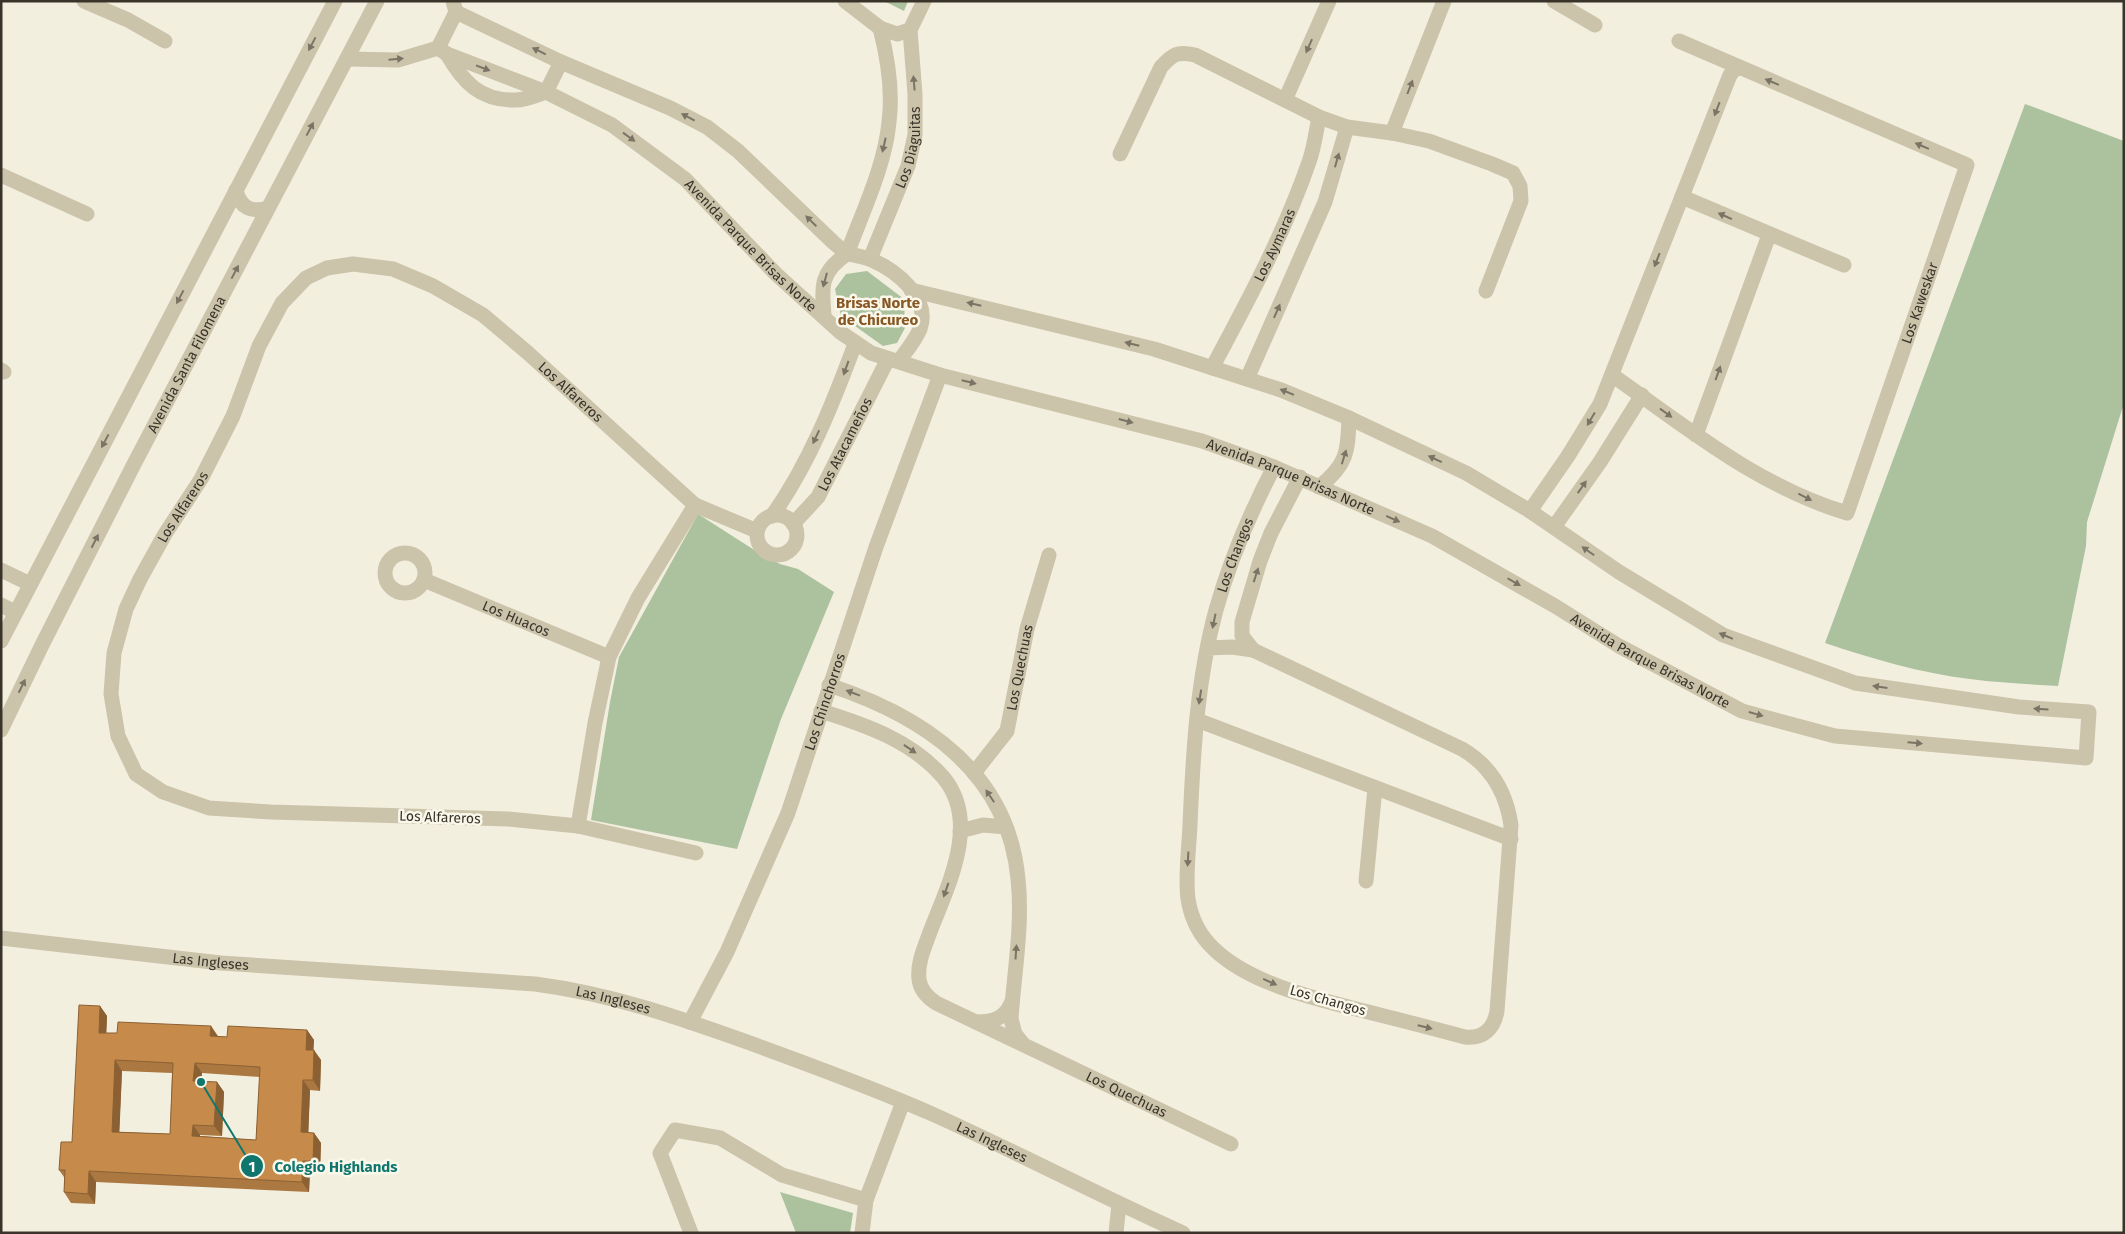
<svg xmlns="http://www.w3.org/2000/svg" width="2125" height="1234" viewBox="0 0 2125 1234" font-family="'Fira Sans',sans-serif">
<rect width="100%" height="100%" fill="#f3efdf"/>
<path fill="#acc29e" d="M884,1H908L904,11Z
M2025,104L2124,141V403L2087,522L2086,546L2058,686C2029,684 1999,683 1970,679C1920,673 1873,659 1825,643Z
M867,271L904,299L905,328L897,343L883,346L841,316L835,289L846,274Z
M698,514L759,553L780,564L798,569L834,592L781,719L737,849L591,820L610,702L619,657Z
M780,1192L853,1213L850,1233H796Z"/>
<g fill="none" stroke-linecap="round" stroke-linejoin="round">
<g stroke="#cbc3aa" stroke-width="15">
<path d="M84,1L128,20L165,41"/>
<path d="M845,1L880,28L897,34L910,30"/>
<path d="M1554,1L1595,25"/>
<path d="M456,12L561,62L670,108L707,127L738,151L834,243C839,247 844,252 849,254C857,256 865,257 872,260C897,271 931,298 920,329C915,341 906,351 899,361"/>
<path id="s1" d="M438,48L447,54L546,92L612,125L685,179L776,274L840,332L871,353L940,375L1202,441L1274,467L1432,536L1555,606L1619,646L1742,711L1835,736L2086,758L2089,712L2019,707L1855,683L1723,635L1619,572L1530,511L1466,473L1349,418L1281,390L1154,349L911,290"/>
<path d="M447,54C463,82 480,101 516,100C526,100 537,95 546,92L561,62"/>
<path d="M348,59L398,60L438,48L456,12L453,1"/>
<path d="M1285,100L1329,1"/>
<path d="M1392,133L1444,1"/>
<path d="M1120,154L1161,67C1173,54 1177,51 1195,55L1319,117L1347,127L1392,133L1429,141L1492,164L1513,173L1520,186L1521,201L1486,291"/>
<path d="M1,175L87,214"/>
<path d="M236,190C240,208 252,213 268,208"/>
<path d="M1682,197L1844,265"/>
<path d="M847,254C862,213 885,166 889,122C893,91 888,59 880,28"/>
<path id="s2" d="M870,259L908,166L915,135V94L910,30L924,1"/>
<path d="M824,315C821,286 821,271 847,254"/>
<path id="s3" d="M1212,368C1248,301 1284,234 1309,162C1314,148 1316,132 1319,117"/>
<path d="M1,370L4,372"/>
<path id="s4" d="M1612,375C1686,427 1759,487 1847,513L1967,165L1679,41"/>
<path d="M1247,379L1325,202L1347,127"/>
<path d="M1696,435L1769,235"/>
<path d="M1319,487C1347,465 1348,452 1349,418"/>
<path d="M1530,511L1568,456L1600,404L1730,75L1734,70L1739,68"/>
<circle cx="777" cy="535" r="20"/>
<path d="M772,516C809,464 833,403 855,344"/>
<path id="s5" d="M793,524L818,497L888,359"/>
<path d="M1554,527L1600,462L1642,395"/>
<circle cx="405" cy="573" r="20"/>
<path d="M1,570L30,584"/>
<path id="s6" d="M424,580L609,657"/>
<path d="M1,605L15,612"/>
<path d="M1,641L335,1"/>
<path id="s7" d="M1208,648L1232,647L1253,650L1462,749C1491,766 1506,791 1511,825L1497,1011C1494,1029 1483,1039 1465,1037C1431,1028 1397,1019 1364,1011C1317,999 1250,984 1214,949C1200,936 1191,918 1188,899C1185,875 1189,849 1190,825C1193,753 1197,680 1216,610C1230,560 1250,513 1274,467"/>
<path d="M1253,650L1242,636V622L1260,561L1271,533L1300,477"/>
<path d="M829,685C923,716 1008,771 1018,879C1023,925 1014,973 1011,1019L1015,1034L1023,1044"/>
<path id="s8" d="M821,711C866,725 912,741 943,777C981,822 948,885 930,932C925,946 917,963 919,979C920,990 927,997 936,1003L1231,1144"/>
<path d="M1197,720L1511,839"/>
<path id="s9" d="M1,730L42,645L133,466L377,1"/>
<path id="s10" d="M974,773L1007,731L1027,629L1049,555"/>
<path d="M578,826L595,723L609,657L638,598L695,505"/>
<path d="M960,831L983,825L1006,827"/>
<path id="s11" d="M696,853L578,826L508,819L271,812L209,808L163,792L136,774L118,736L111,694L114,653L126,609L140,579L165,534L201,479L233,416L259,346L282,303L306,278L327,268L353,264L393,269L433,286L483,315L528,353L695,505L757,531"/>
<path d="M1366,881L1375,788"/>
<path id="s12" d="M1,938L221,963L535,984C612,994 677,1017 750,1043C810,1065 871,1087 930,1113C1015,1151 1098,1195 1183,1233"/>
<path id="s13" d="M690,1022L727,952L788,813L876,547L940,375"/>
<path d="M976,1022C994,1022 1006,1018 1012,1001"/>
<path d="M691,1233L660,1153L675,1130L720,1138L782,1175L866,1200"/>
<path d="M862,1233L866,1200L903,1102"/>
<path d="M1116,1233L1119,1204"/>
</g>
</g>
<path fill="#aa7840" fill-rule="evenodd" d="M100,1006L107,1016L106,1033H117L211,1026L218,1036L227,1037L307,1030L314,1040L313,1050L321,1060L320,1091L310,1090L308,1133H314L321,1143L320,1171H310L309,1192L96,1182L95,1204L71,1203L64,1192V1177L59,1170L72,1142ZM122,1071L172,1073L170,1134L119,1132ZM202,1073L260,1077L256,1140L200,1136V1135L222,1136L224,1092L217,1082L201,1081Z"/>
<path fill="#8b6134" d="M100,1006L107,1016L106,1043L99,1033Z
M211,1026L218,1037L210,1036Z
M307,1030L314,1040L313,1060L306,1050Z
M314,1050L321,1060L320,1091L313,1080Z
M115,1060L122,1071L119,1142L112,1132Z
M195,1063L202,1073L201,1091L193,1081Z
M303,1080L310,1090L308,1143L301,1132Z
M217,1082L224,1092L222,1136L214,1126Z
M193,1125L200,1135V1146L192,1136Z
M314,1133L321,1143L320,1171L313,1161Z
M303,1161L310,1171L309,1192L302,1182Z
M89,1171L96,1182L95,1204L88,1194Z"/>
<path fill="#c68b4a" stroke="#8b6134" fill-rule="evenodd" d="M79,1005L100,1006L99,1033H117L118,1022L211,1026L210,1036L227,1037L228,1026L307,1030L306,1050H314L313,1080H303L301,1132L314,1133L313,1161H303L302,1182L89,1171L88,1194L64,1192L65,1170H59L61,1142H72ZM115,1060L173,1063L170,1134L112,1132ZM195,1063L260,1067L256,1140L192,1136L193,1125L214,1126L217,1082L193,1081Z"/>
<defs><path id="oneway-solid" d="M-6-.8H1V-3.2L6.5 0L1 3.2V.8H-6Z" transform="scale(1.25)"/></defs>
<g fill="#7b7464">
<use href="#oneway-solid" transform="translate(312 44) rotate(118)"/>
<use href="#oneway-solid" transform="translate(1309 46) rotate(114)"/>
<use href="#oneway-solid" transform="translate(539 51) rotate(-154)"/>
<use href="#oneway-solid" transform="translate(396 59) rotate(-5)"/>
<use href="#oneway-solid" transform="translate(483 68) rotate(21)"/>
<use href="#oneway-solid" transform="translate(1772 82) rotate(-157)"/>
<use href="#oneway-solid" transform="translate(914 83) rotate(-95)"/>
<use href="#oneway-solid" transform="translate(1410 87) rotate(-69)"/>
<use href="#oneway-solid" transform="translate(1717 109) rotate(111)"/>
<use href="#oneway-solid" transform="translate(688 117) rotate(-152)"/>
<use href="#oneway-solid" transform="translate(310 129) rotate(-62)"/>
<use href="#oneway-solid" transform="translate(629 137) rotate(36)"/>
<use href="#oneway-solid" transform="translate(884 145) rotate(103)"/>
<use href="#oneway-solid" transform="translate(1922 146) rotate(-157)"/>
<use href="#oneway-solid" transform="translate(1337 160) rotate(-74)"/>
<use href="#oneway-solid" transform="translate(1725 216) rotate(-156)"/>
<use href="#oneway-solid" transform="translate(811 221) rotate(-136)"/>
<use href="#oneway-solid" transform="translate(1657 260) rotate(111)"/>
<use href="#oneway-solid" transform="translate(235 272) rotate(-62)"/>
<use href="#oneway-solid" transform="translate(825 280) rotate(105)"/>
<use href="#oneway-solid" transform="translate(180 297) rotate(118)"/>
<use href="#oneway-solid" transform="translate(974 304) rotate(-167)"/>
<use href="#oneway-solid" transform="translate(1277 311) rotate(-66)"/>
<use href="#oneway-solid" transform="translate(1132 344) rotate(-166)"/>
<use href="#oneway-solid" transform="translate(846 368) rotate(110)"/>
<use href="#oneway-solid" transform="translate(1718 373) rotate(-70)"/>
<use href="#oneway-solid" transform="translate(969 382) rotate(14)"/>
<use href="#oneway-solid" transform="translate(1287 392) rotate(-158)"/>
<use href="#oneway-solid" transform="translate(1666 413) rotate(36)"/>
<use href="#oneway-solid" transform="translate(1591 419) rotate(121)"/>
<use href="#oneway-solid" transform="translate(1126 421) rotate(15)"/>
<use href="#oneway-solid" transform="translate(816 437) rotate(115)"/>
<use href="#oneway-solid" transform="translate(105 441) rotate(118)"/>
<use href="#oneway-solid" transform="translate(1344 457) rotate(-73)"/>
<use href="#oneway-solid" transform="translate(1435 459) rotate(-155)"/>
<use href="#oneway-solid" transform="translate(1582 487) rotate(-55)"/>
<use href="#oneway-solid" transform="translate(1805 497) rotate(27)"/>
<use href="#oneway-solid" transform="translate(1393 519) rotate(24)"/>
<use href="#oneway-solid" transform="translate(95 541) rotate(-63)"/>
<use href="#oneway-solid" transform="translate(1588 551) rotate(-145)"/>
<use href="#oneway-solid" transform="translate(1256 575) rotate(-72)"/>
<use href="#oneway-solid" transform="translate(1514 582) rotate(30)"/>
<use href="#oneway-solid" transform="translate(1214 621) rotate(102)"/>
<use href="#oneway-solid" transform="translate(1726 636) rotate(-157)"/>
<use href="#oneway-solid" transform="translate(22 686) rotate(-64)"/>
<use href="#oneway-solid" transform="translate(1880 687) rotate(-172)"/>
<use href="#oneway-solid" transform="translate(853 693) rotate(-159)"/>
<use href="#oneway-solid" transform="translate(1200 697) rotate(99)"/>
<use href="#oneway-solid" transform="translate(2041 709) rotate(-176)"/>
<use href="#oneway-solid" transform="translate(1756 714) rotate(16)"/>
<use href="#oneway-solid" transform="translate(1915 743) rotate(5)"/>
<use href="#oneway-solid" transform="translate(910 749) rotate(34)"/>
<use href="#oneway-solid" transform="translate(990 796) rotate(-124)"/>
<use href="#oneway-solid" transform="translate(1188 859) rotate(93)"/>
<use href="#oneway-solid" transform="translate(946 890) rotate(109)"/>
<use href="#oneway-solid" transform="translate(1016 952) rotate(-86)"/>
<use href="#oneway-solid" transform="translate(1270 982) rotate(24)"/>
<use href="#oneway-solid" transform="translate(1425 1027) rotate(14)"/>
</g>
<g text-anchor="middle" stroke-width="5" stroke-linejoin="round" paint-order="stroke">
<g font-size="14" fill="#39332a" stroke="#faf8eb">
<text dy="5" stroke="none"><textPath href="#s2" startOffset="119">Los Diaguitas</textPath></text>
<text dy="5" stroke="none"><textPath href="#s1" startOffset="375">Avenida Parque Brisas Norte</textPath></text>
<text dy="5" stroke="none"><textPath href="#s3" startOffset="138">Los Aymaras</textPath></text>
<text dy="5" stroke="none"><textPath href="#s4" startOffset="496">Los Kaweskar</textPath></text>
<text dy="5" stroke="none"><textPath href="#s9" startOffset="410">Avenida Santa Filomena</textPath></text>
<text dy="5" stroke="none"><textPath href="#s11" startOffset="1430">Los Alfareros</textPath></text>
<text dy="5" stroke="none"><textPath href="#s5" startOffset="96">Los Atacameños</textPath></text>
<text dy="5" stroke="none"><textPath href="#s1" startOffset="975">Avenida Parque Brisas Norte</textPath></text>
<text dy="5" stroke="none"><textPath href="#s11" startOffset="860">Los Alfareros</textPath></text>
<text dy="5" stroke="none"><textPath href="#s7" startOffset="1278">Los Changos</textPath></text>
<text dy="5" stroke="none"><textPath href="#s6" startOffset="100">Los Huacos</textPath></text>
<text dy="5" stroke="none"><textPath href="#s1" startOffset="1380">Avenida Parque Brisas Norte</textPath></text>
<text dy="5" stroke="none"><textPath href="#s10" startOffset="118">Los Quechuas</textPath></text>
<text dy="5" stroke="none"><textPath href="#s13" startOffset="348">Los Chinchorros</textPath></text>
<text transform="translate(440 817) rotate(2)" y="5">Los Alfareros</text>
<text dy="5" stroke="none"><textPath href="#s12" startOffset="211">Las Ingleses</textPath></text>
<text dy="5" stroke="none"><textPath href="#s12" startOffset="616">Las Ingleses</textPath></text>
<text transform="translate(1328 1000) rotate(16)" y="5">Los Changos</text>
<text dy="5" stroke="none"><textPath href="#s8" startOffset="595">Los Quechuas</textPath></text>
<text dy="5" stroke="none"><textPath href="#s12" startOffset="1021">Las Ingleses</textPath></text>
</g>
<g font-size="15" font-weight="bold" fill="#885723" stroke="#faf8eb">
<text x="878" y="308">Brisas Norte<tspan x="878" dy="17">de Chicureo</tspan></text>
</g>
</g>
<path fill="none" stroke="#0f766e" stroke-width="2" d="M201 1082L252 1166"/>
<g fill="#0f766e" stroke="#faf8eb" stroke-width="2">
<circle cx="201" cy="1082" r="5"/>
<circle cx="252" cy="1166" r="12"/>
</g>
<g font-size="15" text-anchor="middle" font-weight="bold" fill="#fff">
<text x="252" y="1172">1</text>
</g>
<g font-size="15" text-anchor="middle" font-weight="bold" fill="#0f766e" stroke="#faf8eb" stroke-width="5" stroke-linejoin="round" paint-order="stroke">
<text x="336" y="1172">Colegio Highlands</text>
</g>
<rect width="2125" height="1234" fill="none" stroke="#39332a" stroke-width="5"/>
</svg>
